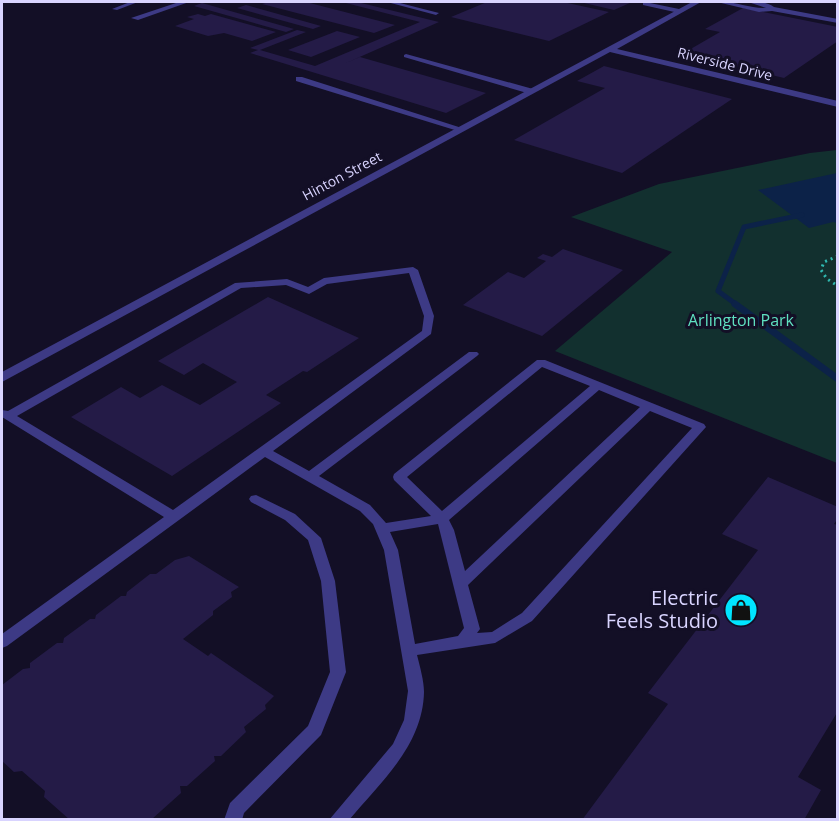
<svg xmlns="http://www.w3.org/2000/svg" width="839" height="821" viewBox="0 0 839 821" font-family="'Open Sans',sans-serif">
<rect width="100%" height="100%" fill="#130f26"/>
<path fill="#12302f" d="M837,150V463L555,351L672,252L571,217L659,184L810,153Z"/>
<path fill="#0c2248" d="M837,173V223L833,222L809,228L758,190Z"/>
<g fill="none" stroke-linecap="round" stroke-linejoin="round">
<path stroke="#0c2248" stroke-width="5" d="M737,305L718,291L744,227L802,215"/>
<path stroke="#0c2248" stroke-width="7" d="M735,304L838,379"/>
</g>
<path fill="#241b47" d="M269,2H306L395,25L374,33L262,4Z
M342,2H357L439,22L346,63L360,57L486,93L446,113L250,53L258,50L250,48L297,30L306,32L260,50L315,66L420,22Z
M487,2H563L609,12L549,41L451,17Z
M580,2H632L614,10Z
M202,3L294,29L286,32L194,6Z
M246,5L321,26L313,29L237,8Z
M743,8L838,27V41L784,78L682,54L720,32L705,29Z
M198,14L205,16L211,14L276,32L252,41L224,33L208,36L175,26L194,19L187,17Z
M337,31L360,37L311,57L288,50Z
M604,66L732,99L622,173L514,140L605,88L577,81Z
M563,249L623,270L542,336L463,305L508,272L524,278L546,261L537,258L543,254L552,257Z
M268,297L359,338L307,372L303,371L266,395L281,403L172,476L71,417L121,387L140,398L162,385L200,405L237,382L203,363L184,375L158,361Z
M768,477L838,507V518L834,524L838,525V711L798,777L821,790L804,820H582L668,704L648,693L758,550L722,534Z
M189,556L239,587L231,592L232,597L213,611V615L183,639L208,656L211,653L274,696L265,705L266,709L244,727L246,732L221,756H214L215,761L187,786H180L181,793L152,819L70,820L44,797L45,791L22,771L14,772L2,761V685L23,669L30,668V663L57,643H63L64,638L90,619H95L96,615L121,596H126L127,592L150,574H156L175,560Z"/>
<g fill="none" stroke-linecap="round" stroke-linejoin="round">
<path stroke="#2fb8b0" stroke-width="3" stroke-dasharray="2 4" stroke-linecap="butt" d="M838,256L824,262L821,270L827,279L838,286"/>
<path fill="#3d3a85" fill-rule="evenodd" d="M130,2H138L117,10L112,9Z
M387,2H396L439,13L436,15Z
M645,2L679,9L682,11L679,13L643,5V3Z
M717,2C733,0 750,9 766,8L748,2C757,1 767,2 774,7L838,19V23L772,11L759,12Z
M406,54L533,89L534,91L527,93L404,57V55Z
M296,77H302L465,129L458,131L296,81Z
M413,267L418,270L434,316L431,334L273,451L309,471L469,352H477L479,354L477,356L319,476L370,505L386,523L431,516L394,480L393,477L394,474L537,360H545L704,424L706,427L532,621L495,643L417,655C420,667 424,681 424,692C423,745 381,782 349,820H329L393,744L404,720L408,691L384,550L373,524L360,511L265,457L7,646L2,648V634L164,517L2,417V410L8,411L235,283L287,279L308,287L324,278ZM409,273L424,316L422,331L173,510L17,416L241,288L286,285L309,294L327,284ZM542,367L590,386L442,511L407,477ZM599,390L640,407L465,571L454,530L449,520ZM650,411L692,428L522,613L492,632L477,633L480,629L468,585ZM438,524L464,628L458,636L415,644L398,550L390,532Z
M256,495L295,514L321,538L335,581L346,672L321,735L244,813L242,820H224L230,803L308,726L330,672L321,581L308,540L285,520L251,502L249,499L251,496Z"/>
<path fill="#3d3a85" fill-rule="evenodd" d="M179,2H189L138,20L131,18Z
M692,2H701L617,49L838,101V107L610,52L2,382V372Z"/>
</g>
<defs>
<symbol id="shop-disc" viewBox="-11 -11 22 22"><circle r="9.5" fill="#00e5ff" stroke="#130f26"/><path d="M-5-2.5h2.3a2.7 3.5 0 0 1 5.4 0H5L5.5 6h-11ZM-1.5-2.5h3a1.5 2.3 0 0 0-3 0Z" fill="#111"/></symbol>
</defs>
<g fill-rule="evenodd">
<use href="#shop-disc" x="722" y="591" width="38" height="38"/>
</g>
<g text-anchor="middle" stroke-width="6" stroke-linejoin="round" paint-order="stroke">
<g font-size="14" fill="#d9d4ff" stroke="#130f26">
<text transform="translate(725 64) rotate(14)" y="5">Riverside Drive</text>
<text transform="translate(342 176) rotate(-28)" y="5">Hinton Street</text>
</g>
<g font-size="16" fill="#5fe0c0" stroke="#130f26">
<text x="741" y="326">Arlington Park</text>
</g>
<g font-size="20" fill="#d9d4ff" stroke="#130f26" text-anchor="end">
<text x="718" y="605">Electric<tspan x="718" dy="23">Feels Studio</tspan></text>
</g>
</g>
<rect width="839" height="821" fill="none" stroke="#d9d4ff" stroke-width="6"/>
</svg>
